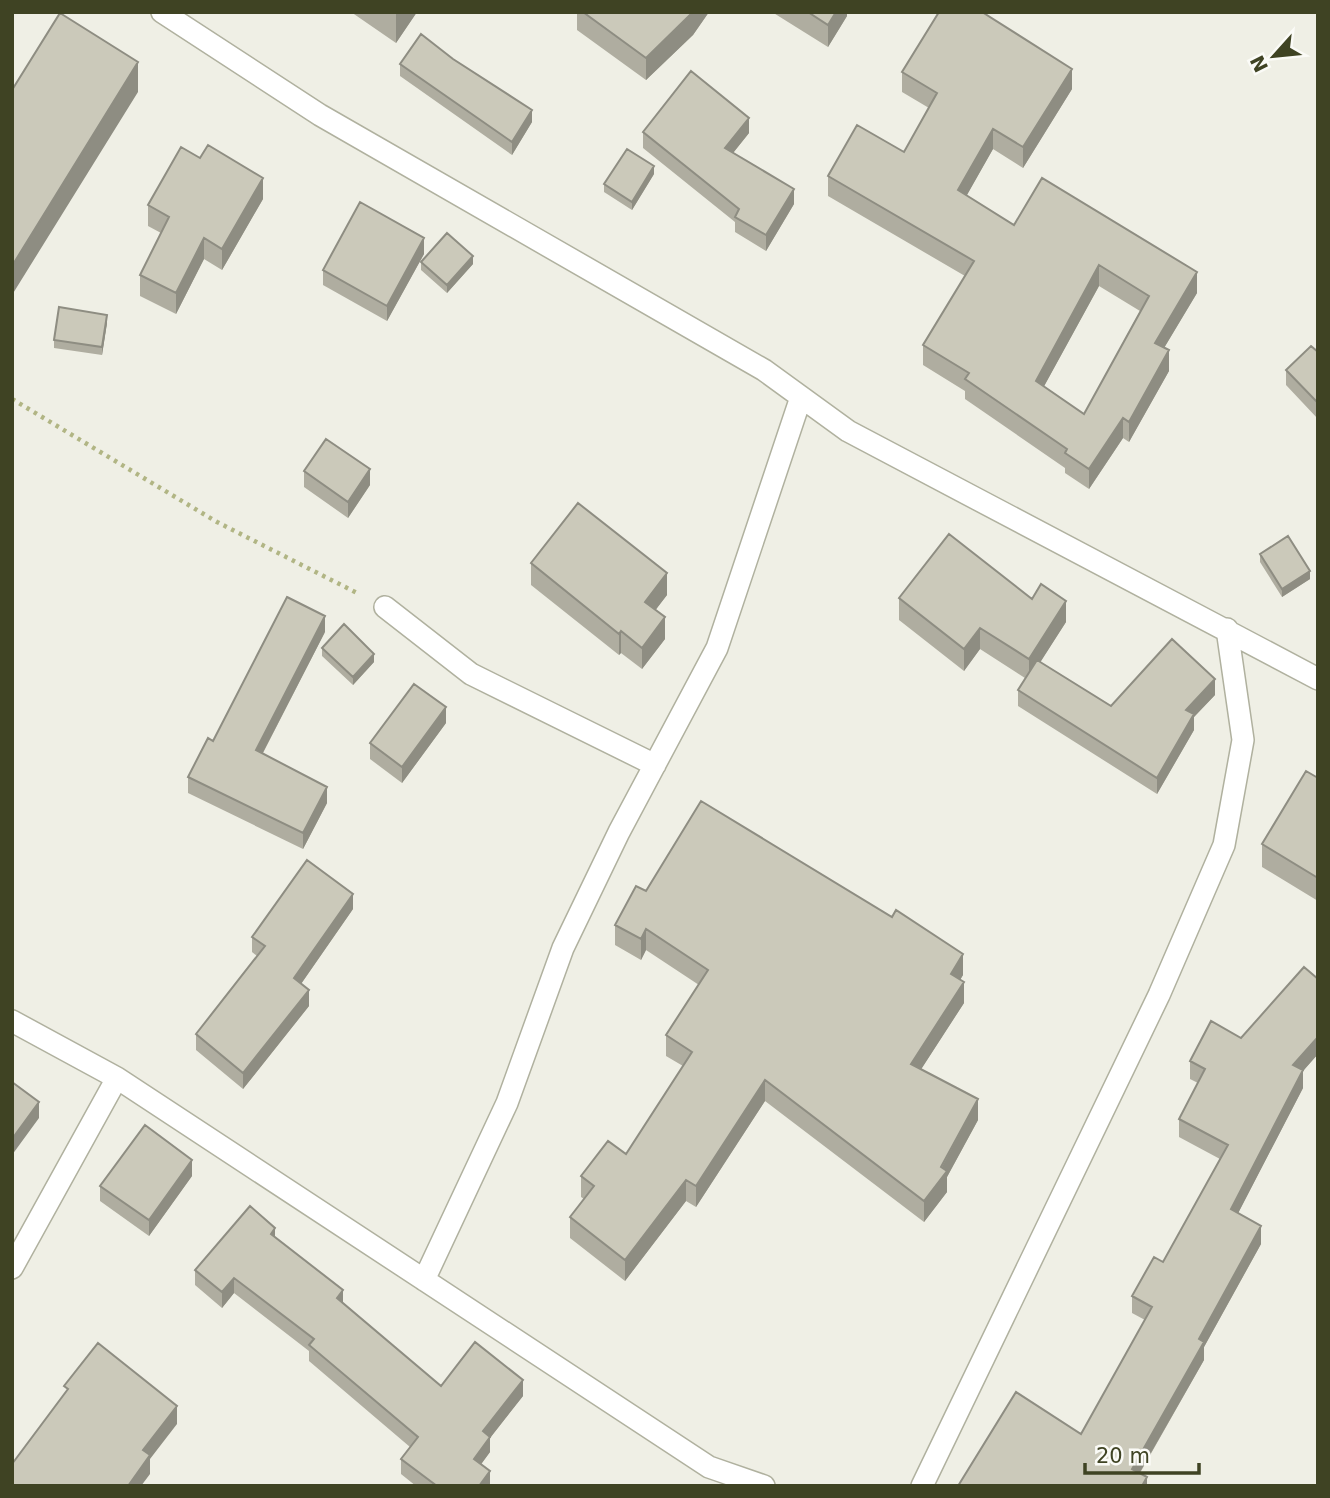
<svg xmlns="http://www.w3.org/2000/svg" width="1330" height="1498" viewBox="0 0 1330 1498" font-family="'DejaVu Sans',sans-serif">
<rect width="100%" height="100%" fill="#efefe5"/>
<g fill="none" stroke-linecap="round" stroke-linejoin="round">
<defs>
<path id="minor" d="M162,12L320,115L764,370L848,431L1318,679
M385,607L471,674L655,765
M12,1021L117,1078L709,1467L764,1486
M12,1268L117,1078
M424,1280L507,1103L563,948L619,832L717,648L801,397
M922,1486L1159,995L1224,845L1243,740L1227,629"/>
</defs>
<use href="#minor" stroke="#b0b19f" stroke-width="24"/>
<path stroke="#b1b584" stroke-width="4.5" stroke-dasharray="3.5 5" stroke-linecap="butt" d="M12,399L217,522L359,594"/>
<use href="#minor" stroke="#fff" stroke-width="21"/>
</g>
<path fill="#afada0" fill-rule="evenodd" d="M351,12H417L396,43Z
M577,12H709L693,35L646,80L577,30Z
M772,12H847V16L828,47Z
M400,64L532,122L512,155L400,76Z
M902,72L1072,89L1023,168L993,149L966,196L1014,225L1197,293L1164,348L1169,371L1129,442L1123,438L1089,489L1065,473V468L965,399V391L923,365V345L965,276L828,196V176L904,152L929,108L902,92ZM1099,286L1140,311L1084,414L1044,386Z
M643,132L749,133L733,153L794,204L766,251L735,232V222L643,148Z
M654,174L632,210L604,192V184Z
M263,199L222,270L204,259L176,314L140,296V275L161,233L148,226V205Z
M424,254L387,321L323,285V270Z
M421,262L473,264L447,293L421,270Z
M107,323L102,355L54,348V340Z
M1318,352V419L1286,385V370Z
M304,471L370,485L348,518L304,487Z
M1260,554L1310,579L1282,597L1260,562Z
M531,563L667,595L655,610L665,639L642,669L621,653L619,655L531,585Z
M899,598L1032,599L1066,622L1040,662L1111,706L1215,695L1194,717V730L1157,794L1018,706V690L1025,678L980,649L964,671L899,620Z
M325,632L263,753L327,803L303,849L188,793V777L213,741Z
M322,648L374,662L353,685L322,656Z
M446,723L402,783L370,759V743Z
M1318,778V901L1262,867V844Z
M646,891L963,975L960,980L964,1003L921,1069L978,1120L947,1177V1192L924,1222L765,1101L696,1207L686,1201L625,1281L570,1238V1217L584,1199L581,1197V1176L626,1154L683,1066L666,1056V1035L699,985L646,950L641,960L615,945V925Z
M353,909L301,984L309,1006L243,1089L196,1050V1034L257,956L252,952V937Z
M1318,979V1054L1303,1071V1088L1238,1213L1261,1244L1204,1347V1360L1140,1473L1147,1486L1081,1434L1145,1320L1132,1313V1296L1163,1262L1220,1159L1179,1137V1119L1198,1083L1190,1079V1061L1241,1038Z
M192,1176L149,1236L100,1201V1186Z
M275,1238L343,1303L441,1386L523,1396L490,1438V1452L481,1464L490,1486H416L401,1474V1459L410,1447L309,1361V1351L234,1293L222,1308L195,1285V1270Z"/>
<path fill="#8e8d82" d="M397,12H417L396,43V13Z
M693,12H709L693,35L646,80V58Z
M836,12H847V16L828,47V25Z
M138,62V92L12,295V266Z
M1072,69V89L1023,168V147Z
M532,110V122L512,155V142Z
M749,118V133L725,163V148Z
M993,129V149L958,211V190Z
M654,166V174L632,210V202Z
M263,178V199L222,270V249Z
M794,189V204L766,251V235Z
M204,238V259L176,314V293Z
M424,238V254L387,321V306Z
M473,256V264L447,293V285Z
M1099,265V286L1036,401V381Z
M1197,272V293L1155,363V343Z
M107,315V323L102,355V347Z
M1169,350V371L1129,442V422Z
M1123,418V438L1089,489V469Z
M370,469V485L348,518V502Z
M1310,571V579L1282,597V589Z
M667,573V595L645,624V602Z
M1066,601V622L1029,680V659Z
M325,616V632L256,766V750Z
M665,617V639L642,669V648Z
M980,628V649L964,671V649Z
M621,631V653L619,655V634Z
M374,654V662L353,685V677Z
M1215,679V695L1194,717V730L1157,794V778L1186,710Z
M446,707V723L402,783V767Z
M327,787V803L303,849V833Z
M353,894V909L294,994V978Z
M646,929V950L641,960V939Z
M963,954V975L951,995V974Z
M964,982V1003L911,1085V1064Z
M309,990V1006L243,1089V1073Z
M1318,1037V1054L1303,1071V1088L1231,1227V1209L1293,1065Z
M765,1080V1101L696,1207V1186Z
M978,1099V1120L947,1177V1192L924,1222V1201Z
M39,1102V1118L12,1155V1139Z
M192,1160V1176L149,1236V1220Z
M686,1180V1201L625,1281V1260Z
M1261,1226V1244L1204,1347V1360L1132,1486V1469L1199,1339Z
M275,1228V1244L271,1234Z
M234,1278V1293L222,1308V1292Z
M343,1290V1306L337,1298Z
M523,1380V1396L490,1438V1452L474,1474V1459L483,1431Z
M177,1406V1424L150,1459V1474L141,1486H128L143,1450Z
M490,1471V1486H479Z
M1147,1477V1486H1142Z"/>
<path fill="#cbc9ba" stroke="#8e8d82" stroke-width="2" fill-rule="evenodd" d="M583,12H693L646,58Z
M808,12H836L828,25Z
M939,12H982L1072,69L1023,147L993,129L958,190L1014,225L1042,178L1197,272L1155,343L1169,350L1129,422L1123,418L1089,469L1065,453L1067,449L965,379L969,373L923,345L974,261L828,176L857,125L904,152L937,93L902,72ZM1099,265L1149,296L1084,414L1036,381Z
M60,13L138,62L12,266V90Z
M421,34L453,59L532,110L512,142L400,64Z
M691,71L749,118L725,148L794,189L766,235L735,217L739,209L643,132Z
M208,145L263,178L222,249L204,238L176,293L140,275L169,217L148,205L181,147L200,158Z
M627,149L654,166L632,202L604,184Z
M360,202L424,238L387,306L323,270Z
M447,233L473,256L447,285L421,262Z
M59,307L107,315L102,347L54,340Z
M1311,346L1318,352V403L1286,370Z
M326,439L370,469L348,502L304,471Z
M578,503L667,573L645,602L665,617L642,648L621,631L619,634L531,563Z
M949,534L1032,599L1041,584L1066,601L1029,659L980,628L964,649L899,598Z
M1288,536L1310,571L1282,589L1260,554Z
M287,597L325,616L256,750L327,787L303,833L188,777L208,738L213,741Z
M344,624L374,654L353,677L322,648Z
M1172,639L1215,679L1186,710L1194,714L1157,778L1018,690L1037,660L1111,706Z
M414,684L446,707L402,767L370,743Z
M1306,771L1318,778V878L1262,844Z
M701,801L892,917L896,910L963,954L951,974L964,982L911,1064L978,1099L941,1167L947,1171L924,1201L765,1080L696,1186L686,1180L625,1260L570,1217L594,1186L581,1176L608,1141L626,1154L692,1052L666,1035L708,970L646,929L641,939L615,925L636,886L646,891Z
M307,860L353,894L294,978L309,990L243,1073L196,1034L265,946L252,937Z
M1304,967L1318,979V1037L1293,1065L1303,1070L1231,1209L1261,1226L1199,1339L1204,1342L1132,1469L1147,1477L1142,1486H958L1016,1392L1081,1434L1152,1307L1132,1296L1154,1257L1163,1262L1228,1145L1179,1119L1205,1069L1190,1061L1211,1021L1241,1038Z
M12,1082L39,1102L12,1139Z
M145,1125L192,1160L149,1220L100,1186Z
M250,1206L275,1228L271,1234L343,1290L337,1298L441,1386L475,1342L523,1380L483,1431L490,1437L474,1459L490,1471L479,1486H437L401,1459L418,1437L309,1345L314,1339L234,1278L222,1292L195,1270Z
M98,1343L177,1406L143,1450L150,1455L128,1486H12V1464L68,1389L64,1386Z"/>
<rect width="1330" height="1498" fill="none" stroke="#3f4323" stroke-width="28"/>
<g transform="translate(1274 56) rotate(243)" stroke="#fbfbf7" stroke-width="5" paint-order="stroke">
<path d="M0-5L12 26L0 18L-12 26Z" fill="#3f4323"/>
<text y="-10" font-size="19" font-weight="bold" text-anchor="middle" fill="#3f4323">N</text>
</g>
<path d="M1085 1463v10h114v-10" fill="none" stroke="#3f4323" stroke-width="3.5"/>
<text x="1096" y="1463" font-size="21" fill="#3f4323" stroke="#fbfbf7" stroke-width="5" paint-order="stroke">20 m</text>
</svg>
